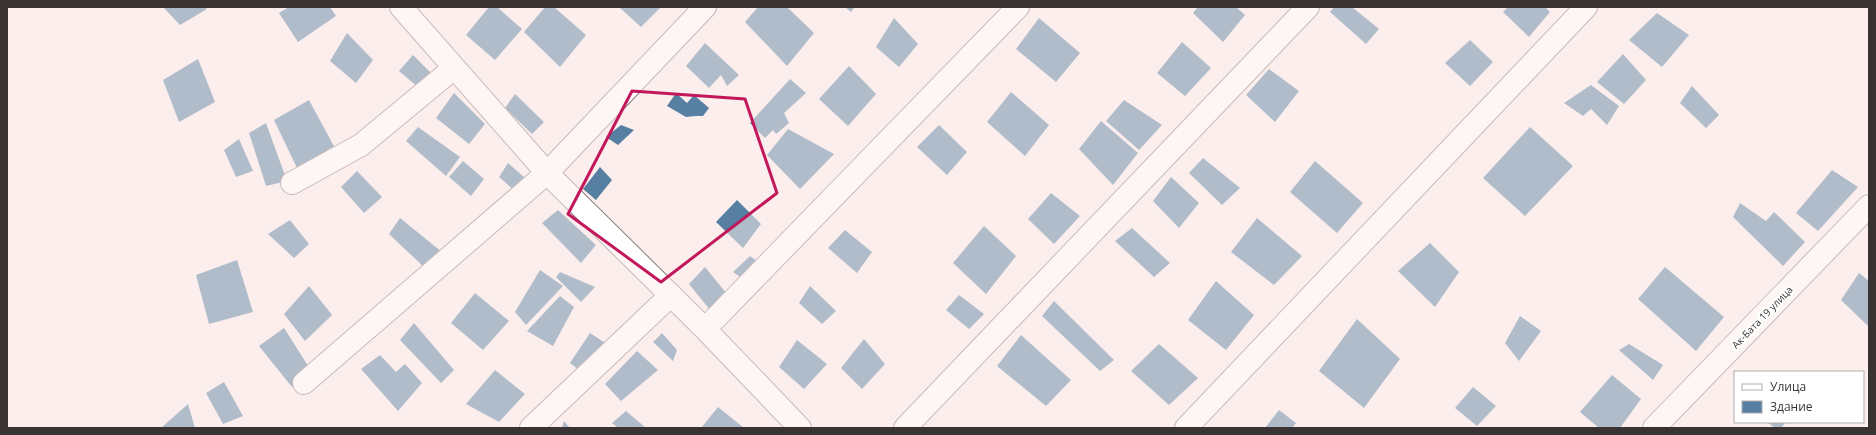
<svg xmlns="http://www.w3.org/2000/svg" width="1876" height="435" viewBox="0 0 1876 435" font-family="'Open Sans',sans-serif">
<rect width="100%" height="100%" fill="#fbeeec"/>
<path fill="#577fa1" d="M163,7H205L207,9L180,25Z
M289,7H330L336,16L298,42L279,13Z
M489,7H497L522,29L495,60L466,35Z
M545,7H554L586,35L560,67L524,32Z
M619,7H661L641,27Z
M758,7H787L814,33L787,66L745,22Z
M845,7H855L851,12Z
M1198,7H1236L1245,15L1223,42L1193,13Z
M1334,7H1352L1379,29L1366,44L1330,12Z
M1508,7H1545L1550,12L1529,37L1503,12Z
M1657,13L1689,35L1662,67L1629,40Z
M894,18L918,44L899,67L876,47Z
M1039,18L1080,53L1056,82L1016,49Z
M347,33L373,60L356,83L330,61Z
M1470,40L1493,62L1470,86L1445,63Z
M1182,42L1211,68L1185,96L1157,73Z
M705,43L739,75L727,86L721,75L709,88L686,66Z
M1623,54L1646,80L1624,104L1597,82Z
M413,55L431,73L419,88L399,71Z
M198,59L215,102L179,122L163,80Z
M849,66L876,94L848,126L819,99Z
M1269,69L1299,91L1275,122L1246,95Z
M790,79L806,93L784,113L789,123L776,134L773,130L765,138L750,123Z
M1591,85L1619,106L1607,125L1591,109L1583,116L1564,103Z
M1692,86L1719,115L1706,128L1680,103Z
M1011,92L1049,125L1025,156L987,122Z
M454,93L485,124L469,144L436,118Z
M676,93L687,103L694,95L709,108L703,116H695L686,117L667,106Z
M515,94L544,122L532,134L505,108Z
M309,100L336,150L297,168L274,120Z
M1124,100L1162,125L1139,150L1106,121Z
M1101,121L1138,153L1113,185L1079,149Z
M266,123L287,181L266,186L249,133Z
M621,125L634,130L618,145L606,137Z
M939,125L967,152L947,175L917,147Z
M418,127L460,157L446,176L406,141Z
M1530,127L1573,166L1525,216L1483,178Z
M788,129L834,154L800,189L767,155Z
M239,139L253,171L236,177L224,150Z
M1203,158L1240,188L1222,205L1189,173Z
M463,161L484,179L471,196L449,177Z
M1315,161L1363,203L1337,233L1290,192Z
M508,163L525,178L514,190L499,177Z
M600,167L612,180L596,200L583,189Z
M1832,170L1858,187L1818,231L1796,213Z
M357,171L382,197L364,213L341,187Z
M1171,177L1199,203L1179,228L1153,201Z
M1051,193L1080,216L1054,244L1028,219Z
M737,200L761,224L743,248L716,222Z
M1740,203L1766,221L1774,212L1805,242L1783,266L1733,217Z
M558,210L596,245L581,263L542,223Z
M400,218L442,252L426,269L389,234Z
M1257,218L1302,256L1274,285L1231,252Z
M290,220L309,244L294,258L268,234Z
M984,226L1016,256L986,294L953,263Z
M1132,228L1170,263L1154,277L1115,241Z
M845,230L872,252L857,273L828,248Z
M1430,243L1459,272L1435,307L1398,271Z
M750,256L761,264L743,279L733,272Z
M237,260L253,312L209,324L196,275Z
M705,267L727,294L710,310L689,284Z
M1665,267L1724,317L1696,351L1638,299Z
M540,270L563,286L526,325L515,312Z
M560,272L595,287L581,302L556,277Z
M1859,273L1869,281L1868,326L1841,300Z
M1216,281L1254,315L1226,350L1188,320Z
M309,286L332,315L305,341L284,314Z
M810,286L836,311L822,324L799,303Z
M475,293L509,321L483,350L451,323Z
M959,295L984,314L969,329L946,310Z
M560,296L574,307L553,346L527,331Z
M1054,301L1114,360L1100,371L1042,316Z
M1520,316L1541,331L1519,361L1505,343Z
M1357,319L1400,359L1364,408L1319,371Z
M414,323L454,370L441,383L400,340Z
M284,328L312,372L292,387L259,346Z
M590,333L610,346L579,370L570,363Z
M662,333L677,350L673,361L653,342Z
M1021,335L1071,380L1046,406L997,366Z
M864,339L885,364L862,389L841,368Z
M797,340L827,364L804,389L779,367Z
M1159,344L1198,378L1169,405L1131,371Z
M1629,344L1663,365L1653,380L1619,350Z
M637,351L658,370L621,401L605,384Z
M380,355L396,372L405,364L422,383L398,411L361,369Z
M495,370L525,394L499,422L466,404Z
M1612,375L1641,399L1620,428H1599L1580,412Z
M224,382L243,416L223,424L206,393Z
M1473,387L1496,406L1477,426L1455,408Z
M188,404L195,428H161Z
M718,407L744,428H701Z
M1279,410L1296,423L1292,428H1265Z
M626,411L646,428H618L612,423Z
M564,421L570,428H562Z
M1767,422H1786L1781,428H1775Z"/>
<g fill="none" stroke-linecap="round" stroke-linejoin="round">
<defs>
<path id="street" d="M401,7L547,173L705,329L800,428
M292,183L361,145L454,68
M705,329L1018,7
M304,383L547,173L705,7
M531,428L671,295
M905,428L1308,7
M1186,428L1586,7
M1654,428L1869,206"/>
</defs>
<use href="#street" stroke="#897d7b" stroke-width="24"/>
<use href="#street" stroke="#fff" stroke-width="22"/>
</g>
<path d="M0 0H1876V435H0ZM632,91L745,99L777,193L661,282L568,214Z" fill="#fbeeec" fill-opacity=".55" fill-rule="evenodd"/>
<path fill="none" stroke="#c2185b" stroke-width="3" stroke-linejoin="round" d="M632,91L745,99L777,193L661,282L568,214Z"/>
<g text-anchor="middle" stroke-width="4" stroke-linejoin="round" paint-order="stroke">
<g font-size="10" fill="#393433" stroke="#fff">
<text transform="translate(1762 317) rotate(-46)" y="4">Ак-Бата 19 улица</text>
</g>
</g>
<rect width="1876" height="435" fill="none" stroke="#393433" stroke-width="16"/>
<rect x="1734" y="371" width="130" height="52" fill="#ffffff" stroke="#b0aead"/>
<rect x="1742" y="384" width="20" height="6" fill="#ffffff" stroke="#b0aead"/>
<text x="1770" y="391" font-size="12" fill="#393433">Улица</text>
<rect x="1742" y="401" width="20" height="12" fill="#577fa1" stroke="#b0aead"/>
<text x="1770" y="411" font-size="12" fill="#393433">Здание</text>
</svg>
